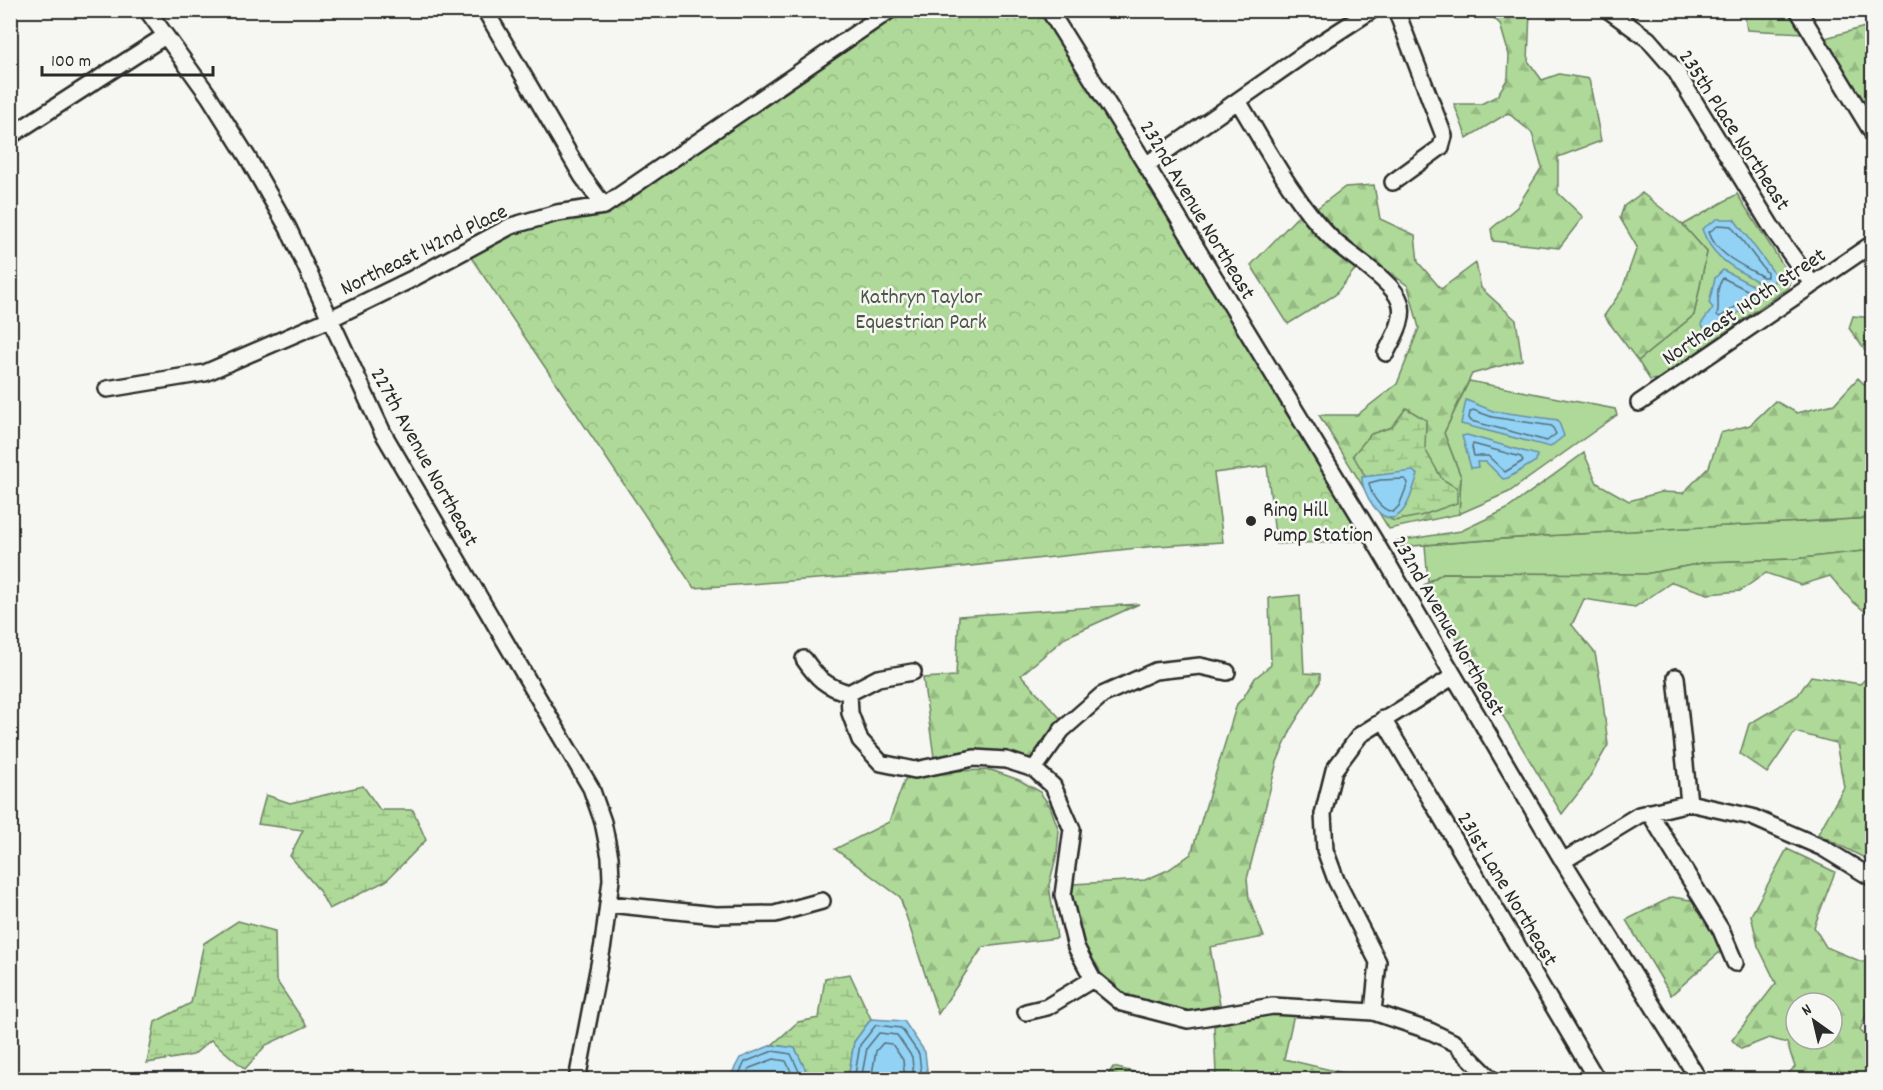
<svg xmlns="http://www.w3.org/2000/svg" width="1883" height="1090" viewBox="0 0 1883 1090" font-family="Dekko,sans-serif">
<defs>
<pattern id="forest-firs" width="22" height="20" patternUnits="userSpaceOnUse" patternTransform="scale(1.5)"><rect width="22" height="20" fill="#aed998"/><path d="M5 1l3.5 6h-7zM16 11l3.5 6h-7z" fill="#96ba83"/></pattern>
<pattern id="wetland-marsh" width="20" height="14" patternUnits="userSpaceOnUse" patternTransform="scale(1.5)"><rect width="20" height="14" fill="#aed998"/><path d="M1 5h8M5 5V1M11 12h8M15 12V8" fill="none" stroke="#96ba83"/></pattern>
<pattern id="park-crowns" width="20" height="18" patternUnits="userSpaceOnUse" patternTransform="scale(1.5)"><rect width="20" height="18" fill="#aed998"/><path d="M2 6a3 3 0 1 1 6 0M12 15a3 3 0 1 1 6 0" fill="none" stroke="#96ba83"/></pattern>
</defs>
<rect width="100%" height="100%" fill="#f6f6f2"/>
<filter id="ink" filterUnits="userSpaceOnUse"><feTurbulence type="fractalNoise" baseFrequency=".0167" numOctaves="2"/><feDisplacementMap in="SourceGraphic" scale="12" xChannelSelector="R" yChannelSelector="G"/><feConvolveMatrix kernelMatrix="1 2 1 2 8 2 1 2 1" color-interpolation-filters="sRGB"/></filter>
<g filter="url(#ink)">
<path fill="#aed998" stroke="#6c8262" stroke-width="1.5" d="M1737,194L1790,276L1789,287L1659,379L1650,380L1638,361L1694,315L1707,252L1683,225Z
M1469,381L1615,409L1617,415L1509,492L1459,514L1461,477L1444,433Z
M1872,518V550L1794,559L1708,562L1645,574L1443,573L1428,582L1425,545C1574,532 1723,527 1872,518Z"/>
<path fill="url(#forest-firs)" stroke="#6c8262" stroke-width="1.5" fill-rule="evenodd" d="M1486,11H1530L1528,61L1542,80L1559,74L1589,79L1601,141L1558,157V193L1583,217L1559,248L1493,241L1491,229L1517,207L1542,167L1532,133L1508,113L1467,138L1454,104H1481L1497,96L1508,78L1509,55L1500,24Z
M1744,11H1789L1803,33L1747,30Z
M1872,25V114L1822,39Z
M1374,185L1380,219L1415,235L1418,262L1441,289L1476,263L1481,288L1516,320L1522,360L1472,374L1444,433L1461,477L1459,514L1389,529L1319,415H1357L1397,384L1419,328L1408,286L1345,239L1316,209L1345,187Z
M1642,193L1683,225L1707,252L1694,315L1638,361L1604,316L1622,290L1637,247L1620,218L1624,206Z
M1300,214L1356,268L1335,295L1288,324L1251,265Z
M1853,316L1872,318V360L1849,328Z
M1858,378L1872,392V518C1715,527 1558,533 1401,547L1397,541L1461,531L1507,509L1584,453L1597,483L1629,501L1661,492L1683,493L1709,467L1720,433L1750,425L1775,401L1797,413L1834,404Z
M1872,550V617L1852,601L1830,576L1801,585L1766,573L1740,591L1708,594L1672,582L1635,607L1584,599L1572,625L1595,653L1601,685L1608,745L1586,783L1562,814L1424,585L1443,573L1645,574L1708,562L1794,559Z
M1300,595L1304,673L1320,674V682L1293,725L1277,762L1247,879L1249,898L1264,937L1210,947L1220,1005L1174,1013L1123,998L1098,973L1086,952L1071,901L1073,884L1145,880L1168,870L1191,854L1237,704L1243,698L1255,678L1271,665L1269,598Z
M1139,604L1066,637L1021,675L1061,719L1033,759L1028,760L995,751L934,757L923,678L956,676L959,616Z
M1872,673V862L1818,834L1844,787L1836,743L1795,732L1767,773L1740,754L1749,724L1798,695L1811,676L1860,684Z
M991,770L1019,780L1039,791L1050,806L1059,831L1057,853L1049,885L1057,938L983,947L938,1014L900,897L835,849L889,822L905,779L953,771Z
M1787,849L1835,872L1814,927L1826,947L1862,962L1872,957V1003L1870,1005L1860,1030L1872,1044V1079H1782L1795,1067L1787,1043L1769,1038L1741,1049L1732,1040L1776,983L1758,946L1751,915ZM1796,1003H1832V1039H1796Z
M1672,897L1696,901L1722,950L1671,995L1626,920Z
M1265,1013L1294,1014L1284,1059L1369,1079L1163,1080L1216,1074L1214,1026Z
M1113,1067L1163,1079H1105Z"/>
<path fill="url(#wetland-marsh)" stroke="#6c8262" stroke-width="1.5" d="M1406,408L1426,420L1425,449L1442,479L1457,488V503L1420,516L1394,521L1389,518L1353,455L1371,434L1392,427Z
M363,786L380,810H413L426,840L386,881L329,909L318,889L290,856L303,830L258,824L266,795L290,803Z
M238,921L275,931L276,980L307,1026L266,1045L245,1069L211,1040L193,1055L147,1063L155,1022L191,1003L204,943Z
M850,974L871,1019L854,1042L848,1079H810L795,1048L772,1045L798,1022L819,1018L825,978Z"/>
<path fill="url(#park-crowns)" stroke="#6c8262" stroke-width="1.5" d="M890,11H1049L1374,540L1276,544L1267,466L1214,473L1223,542L1157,546L914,572L694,588L466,250L511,226L604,206Z"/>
<path fill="#92d2f4" stroke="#698fa4" stroke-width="1.5" d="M1717,219H1734L1777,277L1769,288C1741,271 1713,262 1702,229Z
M1723,270L1760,289V298L1708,333L1701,324L1713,308L1709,303L1715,278Z
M1466,400L1493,411L1558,420L1564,436L1550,447L1461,424Z
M1467,435L1537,455L1536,461L1508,478L1503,479L1486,462H1477L1478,467L1471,468L1462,436Z
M1413,471L1418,475C1413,487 1409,509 1397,516C1381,527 1361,491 1362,477Z
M871,1019L904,1021L925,1052L928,1079H848L854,1042Z
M772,1045L795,1048L810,1079H729L740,1058Z"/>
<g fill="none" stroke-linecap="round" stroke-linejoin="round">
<path stroke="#546e7b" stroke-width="1.5" d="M1719,225L1731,226L1767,273V277H1763C1744,266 1716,255 1709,232Z
M1723,278L1751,292L1753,295L1720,317L1717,315C1721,302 1713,292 1723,278Z
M1473,410L1492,417L1552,426L1556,434L1547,441L1471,421L1469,418L1470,412Z
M1473,444L1521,457L1523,461L1505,472L1488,456H1474L1472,447Z
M1405,479L1408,483L1399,506L1393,512C1380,510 1371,495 1369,483L1380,480Z
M736,1080L745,1062L773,1051L791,1054L803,1080
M744,1080L750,1068L774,1059L786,1061L795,1080
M854,1080L860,1045L876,1025L901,1028L919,1054L922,1080
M861,1080L867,1048L879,1033L897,1035L912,1057L914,1080
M871,1080L876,1051L883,1043L892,1044L903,1060L905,1080"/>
<defs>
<path id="minor" d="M147,10L209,96L248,158L288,228L383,433L591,788L603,822L610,857L611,880L603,944L577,1080
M485,10L582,176L604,206
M1049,10L1146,165L1374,540L1563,861L1699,1080
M1608,10L1648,39L1675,70L1774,231L1813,285
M1798,10L1872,132
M1238,101C1267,148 1293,201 1333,240C1349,255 1394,282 1400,302C1406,319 1393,338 1386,353
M10,136L165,36
M1146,165L1310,50L1372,10
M1393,182L1441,147L1444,136L1396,10
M107,389L205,373L332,318L410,280L511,226L557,213L604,206L890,10
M1639,403L1872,244
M804,659C817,678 826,687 849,693L878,678L913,672
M1676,677L1689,803
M849,693L850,713L860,740L881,763L915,770L974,758L1006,760L1034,769L1053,786L1072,829L1063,895L1076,947L1093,979L1122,1003L1188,1020L1273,1006L1373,1012L1430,1031L1455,1043L1492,1080
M1383,719L1597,1080
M1034,769L1062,730L1102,695L1155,671L1200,666L1227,672
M1649,812L1721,930L1735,963
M1563,861L1639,815L1689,803L1752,817L1823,848L1872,878
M609,904L716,915L775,914L822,901
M1026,1012L1047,1007L1093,979
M1373,1012L1378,962L1336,880L1325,850L1323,814L1334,770L1360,735L1454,676"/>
</defs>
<use href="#minor" stroke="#2b2b2b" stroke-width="20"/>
<use href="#minor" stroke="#f6f6f2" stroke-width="15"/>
</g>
</g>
<circle fill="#2b2b2b" stroke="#f6f6f2" stroke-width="2" cx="1251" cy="521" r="6"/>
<g text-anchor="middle" stroke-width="5" stroke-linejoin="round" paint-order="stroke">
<g font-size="22" fill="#2b2b2b" stroke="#f6f6f2">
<text transform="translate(1736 129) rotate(57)" y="8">235th Place Northeast</text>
<text transform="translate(1199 209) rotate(59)" y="8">232nd Avenue Northeast</text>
<text transform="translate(423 248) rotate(-26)" y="8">Northeast 142nd Place</text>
<text transform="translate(1743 305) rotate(-34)" y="8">Northeast 140th Street</text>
<text transform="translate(426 456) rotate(61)" y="8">227th Avenue Northeast</text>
<text transform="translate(1450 625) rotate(60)" y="8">232nd Avenue Northeast</text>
<text transform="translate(1509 888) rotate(59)" y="8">231st Lane Northeast</text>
</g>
<g font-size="22" fill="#4c5646" stroke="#f6f6f2">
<text x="921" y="303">Kathryn Taylor<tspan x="921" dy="25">Equestrian Park</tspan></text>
</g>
<g font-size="22" fill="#2b2b2b" stroke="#f6f6f2" text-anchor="start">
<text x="1263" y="516">Ring Hill<tspan x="1263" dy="25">Pump Station</tspan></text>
</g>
</g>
<rect width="1883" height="1090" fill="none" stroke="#f6f6f2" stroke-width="36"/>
<rect x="18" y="18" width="1847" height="1054" fill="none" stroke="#2b2b2b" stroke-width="2" filter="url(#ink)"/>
<g transform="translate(1814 1021) rotate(326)"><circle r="28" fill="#f6f6f2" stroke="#a5a5a2" stroke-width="1.5"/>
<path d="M0-4.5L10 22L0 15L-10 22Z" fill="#2b2b2b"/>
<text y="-9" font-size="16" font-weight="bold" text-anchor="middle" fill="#2b2b2b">N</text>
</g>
<path d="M42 66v9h171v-9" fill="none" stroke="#2b2b2b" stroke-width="3"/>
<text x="51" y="66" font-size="18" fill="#2b2b2b" stroke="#f6f6f2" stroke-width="4.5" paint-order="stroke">100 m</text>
</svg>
